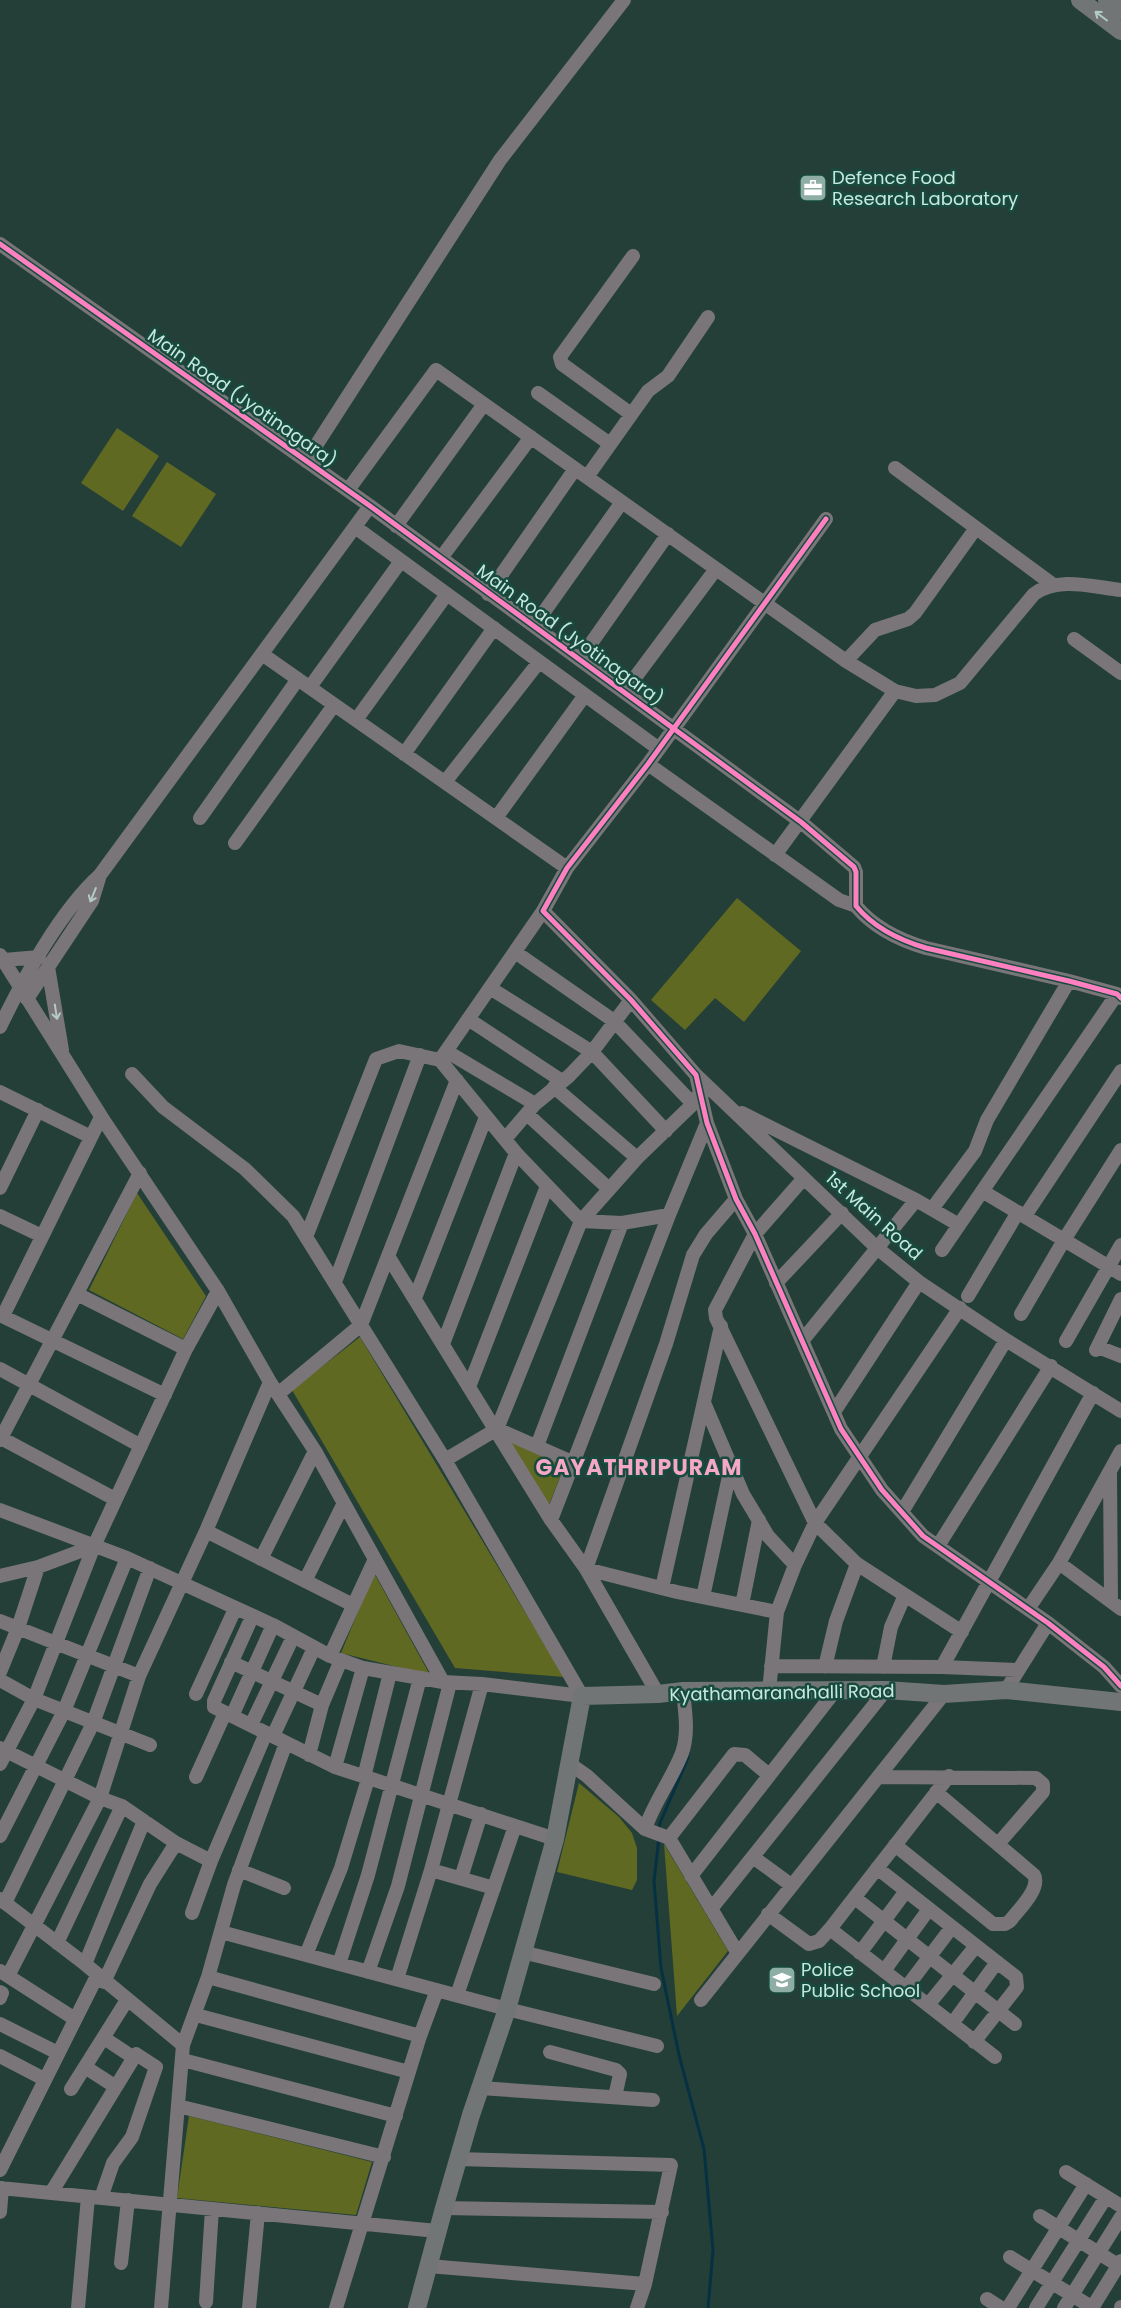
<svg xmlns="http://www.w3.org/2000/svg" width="1121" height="2308" viewBox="0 0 1121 2308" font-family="Poppins,sans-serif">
<rect width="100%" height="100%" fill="#233f38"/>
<path fill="#606922" d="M117,428L159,456L123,511L81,483Z
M167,462L216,494L181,547L132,516Z
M737,898L801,951L744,1022L715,998L685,1030L651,1000Z
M137,1193L206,1296L183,1339L89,1290Z
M360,1337L564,1677L455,1668L292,1390Z
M504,1434L565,1464L549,1505Z
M374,1573L430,1675L341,1653Z
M579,1783L619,1817L632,1833L637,1848V1880L632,1890L557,1872Z
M664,1844L728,1951L677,2016Z
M189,2116L372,2162L356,2215L177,2198Z"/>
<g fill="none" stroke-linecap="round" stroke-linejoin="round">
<path stroke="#063143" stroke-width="3" d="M659,1831L660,1823L688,1758V1753
M659,1837L654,1881L661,1968L679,2055L704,2149L713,2250L708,2308"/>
<path stroke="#797578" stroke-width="14" d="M0,244L370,506L801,822L854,867L856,872V906C874,928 899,940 926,948L1069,981L1117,994L1121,998
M538,393L610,444
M631,414L562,364L560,357L633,256
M306,461L500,160L624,0
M895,468L1052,584
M587,477L648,391L668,376L708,317
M348,490L436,370L846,661L895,691L916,696L935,695L960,683L1034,594C1058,576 1093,587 1121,590
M826,519L648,764L567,868L543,911L631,1000L696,1075L707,1123L736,1199L755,1234L841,1429L882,1490L923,1536L1048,1623L1104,1667L1121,1686
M396,526L484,404
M355,527L659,749
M441,558L531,437
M488,594L575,469
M534,626L622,502
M1074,639L1121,673
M262,654L567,868
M580,659L668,534
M846,661L875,630L908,619L915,613L976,528
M310,687L401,561
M625,691L716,569
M356,720L447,594
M404,754L494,628
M648,764L839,900L856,906
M445,782L539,662
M200,818L298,679
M496,818L585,695
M235,843L334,705
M775,855L895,691
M100,875L370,506
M515,952L614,1021L693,1104
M0,955L104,1121L218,1291L270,1382L315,1451L443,1682
M4,960L39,957
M48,967L62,1050
M490,988L592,1052L666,1131
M468,1019L562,1081
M0,1027C23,979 61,910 100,875L92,901L27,999
M446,1051L535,1104
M440,1060L543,911
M132,1074L163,1107L245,1169L293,1216L445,1460L582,1696
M696,1075L877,1248L919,1282L1006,1340L1121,1411
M554,1087L637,1158
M0,1092L91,1137
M742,1113L916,1200L959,1225
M527,1114L609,1189
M505,1139L535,1104L569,1076L592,1052L631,1000
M804,1178L755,1234L715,1310L716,1318L815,1523L857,1564L962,1632
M0,1188L38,1110
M982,1191L1121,1274
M736,1199L706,1234L693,1255L666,1344L586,1569L677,1592L777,1612
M932,1209L975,1151L987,1120L1069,981
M0,1216L42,1236
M1025,1216L1121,1071
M306,1237L376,1059L399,1051L440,1060L516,1153L581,1221L622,1223L669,1215
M942,1250L1117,994
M388,1256L551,1520L586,1569L658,1694
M335,1282L420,1055
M776,1283L842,1213
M77,1294L186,1349
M968,1296L1018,1212
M415,1298L486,1117
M1021,1314L1064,1240L1121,1150
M0,1315L165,1395
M3,1316L101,1117
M802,1341L916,1200
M1066,1341L1121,1245
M443,1344L516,1153
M1098,1347L1121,1356
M1096,1350L1121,1299
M0,1369L141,1446
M469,1387L547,1186
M278,1394L361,1325L457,1080
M705,1405L743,1494L768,1536L795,1565
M834,1412L919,1282
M497,1429L574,1463
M1,1438L115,1499
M0,1440L140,1173
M537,1446L622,1223
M445,1460L497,1429L581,1221L637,1158L693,1104L700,1092
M1110,1473L1111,1601
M0,1510L127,1558L273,1625L330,1656L363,1668L443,1682L482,1684L582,1696
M902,1512L1006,1340
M551,1520L669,1215L707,1123
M206,1531L353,1605
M938,1546L1051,1366
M261,1559L315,1451
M1059,1563L1121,1609
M0,1576L38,1567L94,1546
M305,1581L344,1503
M662,1588L721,1326
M703,1597L731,1467
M742,1605L759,1520
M1028,1609L1059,1563L1121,1451
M252,1617L214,1701V1707L335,1767L555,1839
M0,1621L139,1676
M330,1656L375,1559
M231,1662L322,1705
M771,1666L942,1667L1017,1670
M825,1667L836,1621L857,1564
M883,1667L891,1627L905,1595
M942,1667L1093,1393
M0,1672L18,1628L38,1567
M0,1680L34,1699L150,1745
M1006,1690L1048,1623
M769,1691L777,1612L795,1565L815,1523L960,1308
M196,1694L235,1609
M232,1716L273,1625
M251,1725L293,1637
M273,1736L314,1648
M0,1748L100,1798L122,1806L176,1843L211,1861
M309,1755L322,1705L341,1660
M0,1764L34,1699L94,1546L186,1349L218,1291
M570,1764L587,1776L645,1829L669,1838L737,1952
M335,1767L363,1668
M196,1777L225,1713
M364,1777L390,1673
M878,1777L1036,1778L1043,1784V1792L998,1844
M645,1829C654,1802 672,1779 682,1753C689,1733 685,1711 683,1691
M0,1836L64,1711L127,1558
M669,1838L734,1754L745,1755L769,1775
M895,1845L993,1924H1005L1010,1921C1018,1910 1041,1889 1034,1875L936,1792
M753,1857L791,1885
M877,1868L1016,1977L1017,1987L974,2042
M239,1870L284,1888
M431,1870L494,1888
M691,1876L835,1691
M461,1878L481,1814
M855,1898L1015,2024
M0,1899L85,1964L183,2045
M5,1903L93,1723L150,1568
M711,1909L886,1690
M192,1913L211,1861L266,1733
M768,1914L809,1944L819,1941L830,1929L949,1776
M830,1929L995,2057
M221,1932L507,2009L657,2046
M57,1943L122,1806
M522,1952L654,1984
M860,1953L906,1891
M306,1955L341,1868L368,1779
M85,1964L144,1821
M339,1964L368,1875L420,1678
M0,1971L75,2019
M884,1971L929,1909
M368,1972L398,1886L450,1683
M8,1976L100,1798L139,1676L206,1531L270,1382
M208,1977L420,2036
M397,1979L431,1870L482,1684
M104,1982L150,1884L176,1843
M906,1988L952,1927
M0,1992L2,1993L0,1998
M457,1995L515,1826
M701,2000L944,1694
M928,2005L976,1946
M196,2015L409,2072
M0,2024L58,2053
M952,2024L997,1962
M104,2038L134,2058
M550,2052L616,2070L620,2074L615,2097
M0,2056L44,2079
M183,2060L396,2116
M85,2067L116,2087
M480,2088L653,2100
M71,2089L127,2000
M178,2106L384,2157
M458,2159L671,2165L645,2284L637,2308
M0,2170L97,1976
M1066,2172L1121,2206
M0,2188L437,2231
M51,2193L136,2054L156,2067L132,2137L113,2163L101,2198
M444,2208L662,2212
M0,2212L2,2188
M1040,2216L1121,2267
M1010,2257L1093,2308
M121,2263L128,2200
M428,2266L645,2284
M987,2299L1001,2308
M206,2302L212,2209
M78,2308L88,2197
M161,2308L183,2045L208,1977L234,1885L286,1743
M249,2308L258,2213
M336,2308L420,2036L437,1990
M1008,2308L1086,2184
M1036,2308L1106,2197
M1064,2308L1121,2217
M1092,2308L1121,2261
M1121,2308V2307"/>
<path stroke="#717575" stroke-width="18" d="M1080,0L1121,31
M1107,0L1121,10
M417,2308L444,2208L471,2115L507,2009L555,1839L582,1696L658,1694L683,1691L886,1690L944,1694L1006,1690L1121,1702"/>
<defs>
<path id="cycleway" d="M0,244L370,506L801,822L854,867L856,872V906C874,928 899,940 926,948L1069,981L1117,994L1121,998
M826,519L648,764L567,868L543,911L631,1000L696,1075L707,1123L736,1199L755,1234L841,1429L882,1490L923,1536L1048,1623L1104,1667L1121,1686"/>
</defs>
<use href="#cycleway" stroke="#174b3e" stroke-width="8"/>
<use href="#cycleway" stroke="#ff80c0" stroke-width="5"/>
</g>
<defs><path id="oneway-shaft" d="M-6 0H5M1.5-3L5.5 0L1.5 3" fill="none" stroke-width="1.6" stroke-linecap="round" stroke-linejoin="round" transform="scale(1.25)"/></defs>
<use stroke="#b2cbc4" href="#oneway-shaft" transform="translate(1101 16) rotate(-143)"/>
<g stroke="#b4cbc4">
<use href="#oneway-shaft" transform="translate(93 895) rotate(112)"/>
<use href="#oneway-shaft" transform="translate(56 1012) rotate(81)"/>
</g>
<defs>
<symbol id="office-square" viewBox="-11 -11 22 22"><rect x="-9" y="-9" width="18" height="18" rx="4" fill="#8eada4" stroke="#174b3e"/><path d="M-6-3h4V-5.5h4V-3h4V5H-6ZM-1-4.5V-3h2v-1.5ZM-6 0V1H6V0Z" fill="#fff"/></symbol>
<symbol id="school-square" viewBox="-11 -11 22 22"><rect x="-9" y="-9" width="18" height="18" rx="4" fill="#8eada4" stroke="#174b3e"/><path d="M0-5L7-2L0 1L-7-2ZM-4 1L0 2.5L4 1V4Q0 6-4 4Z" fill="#fff"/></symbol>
</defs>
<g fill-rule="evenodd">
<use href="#office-square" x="797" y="172" width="32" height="32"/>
<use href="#school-square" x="766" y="1964" width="32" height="32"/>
</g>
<g text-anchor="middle" stroke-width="5" stroke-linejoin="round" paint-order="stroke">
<g font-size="18" fill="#c8e8de" stroke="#174b3e" text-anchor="start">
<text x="832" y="184">Defence Food<tspan x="832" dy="21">Research Laboratory</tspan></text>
<text x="801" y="1976">Police<tspan x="801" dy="21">Public School</tspan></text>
</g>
<g font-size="18" fill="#c8e8de" stroke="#174b3e">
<text transform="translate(242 398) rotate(35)" y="6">Main Road (Jyotinagara)</text>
<text transform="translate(570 635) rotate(36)" y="6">Main Road (Jyotinagara)</text>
<text transform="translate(874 1216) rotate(42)" y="6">1st Main Road</text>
<text transform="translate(782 1693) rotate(-1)" y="6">Kyathamaranahalli Road</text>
</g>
<g font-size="22" font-weight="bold" letter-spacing="1" fill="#f5a7c6" stroke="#174b3e">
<text x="639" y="1475">GAYATHRIPURAM</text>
</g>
</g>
</svg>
